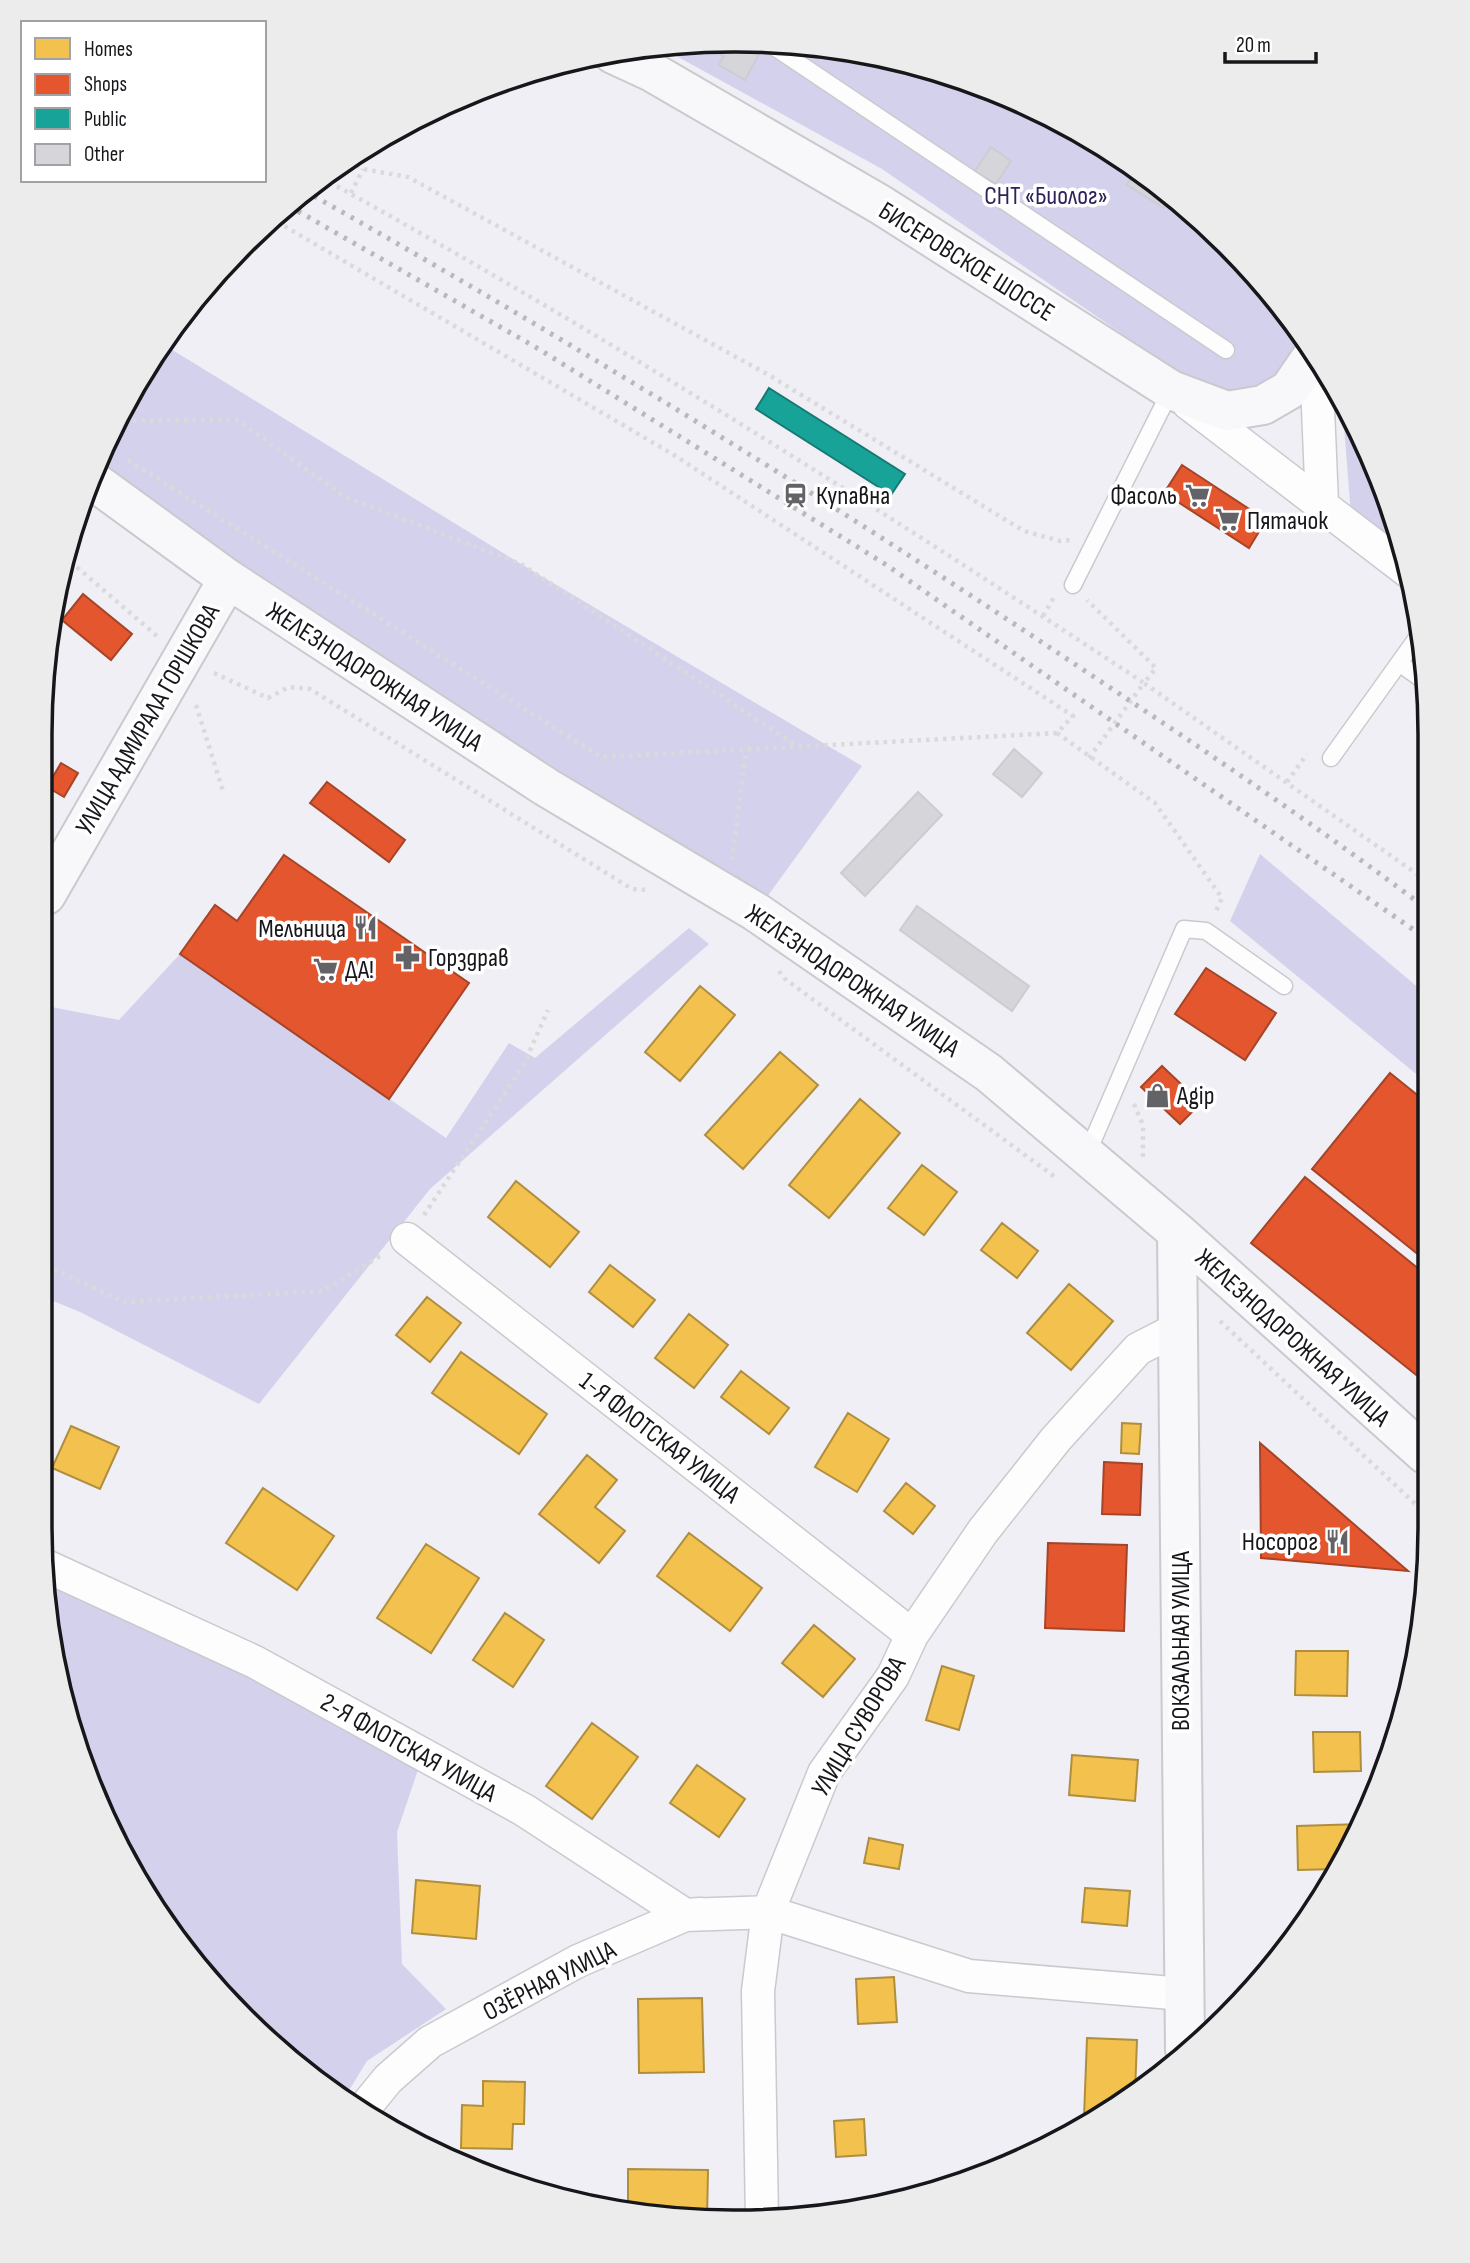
<svg xmlns="http://www.w3.org/2000/svg" width="1470" height="2263" viewBox="0 0 1470 2263" font-family="'Sofia Sans Condensed',sans-serif">
<rect width="100%" height="100%" fill="#efeff5"/>
<path fill="#d4d1ed" d="M689,42L825,46L958,77L1082,133L1193,212L1286,312C1311,352 1274,392 1231,391C1214,390 1194,378 1179,373L882,169L660,47Z
M166,346L521,564L862,766L756,912L92,480L112,428Z
M1342,401L1358,427L1406,555L1352,528Z
M1260,854L1427,995L1426,1082L1230,921Z
M689,928L709,944L430,1189L259,1404L80,1312L46,1298V1006L119,1020L180,954L446,1138L509,1043L535,1058Z
M46,1568L423,1755L397,1832L402,1964L446,2009L367,2061L343,2100L312,2079L213,1986L158,1914L77,1751L46,1619Z"/>
<path fill="#f2c14e" stroke="#b08e3f" stroke-width="2" d="M700,986L735,1015L680,1081L645,1052Z
M780,1052L818,1085L743,1169L705,1135Z
M860,1099L900,1133L829,1218L789,1185Z
M922,1165L957,1192L924,1235L888,1208Z
M516,1181L579,1232L550,1267L488,1217Z
M1002,1223L1038,1251L1017,1278L981,1250Z
M610,1265L655,1300L633,1327L589,1292Z
M1069,1284L1113,1321L1071,1370L1027,1333Z
M427,1297L461,1323L430,1362L396,1335Z
M689,1314L728,1345L694,1388L655,1358Z
M461,1352L547,1414L519,1454L432,1393Z
M741,1371L789,1408L769,1434L721,1397Z
M848,1413L889,1439L857,1492L815,1467Z
M1122,1423L1141,1424L1139,1454L1121,1453Z
M71,1426L119,1447L100,1489L52,1468Z
M587,1455L617,1480L595,1507L625,1531L599,1563L539,1514Z
M906,1483L935,1506L913,1534L884,1511Z
M263,1488L334,1536L297,1590L226,1543Z
M689,1533L762,1588L730,1631L657,1576Z
M426,1544L479,1578L431,1653L377,1618Z
M505,1613L544,1640L513,1687L473,1660Z
M814,1625L855,1659L823,1697L782,1663Z
M1296,1651H1348L1347,1696L1295,1695Z
M942,1666L974,1676L959,1730L926,1720Z
M592,1723L638,1757L592,1819L546,1786Z
M1313,1732H1360L1361,1771L1314,1772Z
M1072,1755L1138,1760L1135,1801L1069,1795Z
M697,1765L745,1799L719,1837L670,1803Z
M1361,1824L1337,1869L1298,1870L1297,1826Z
M869,1838L903,1845L899,1869L864,1863Z
M416,1880L480,1886L476,1939L412,1933Z
M1085,1888L1130,1891L1127,1926L1082,1922Z
M894,1977L897,2022L858,2024L856,1979Z
M702,1998L704,2072L639,2073L638,1999Z
M1087,2038L1137,2040L1135,2093L1101,2117H1084Z
M483,2081L525,2082L524,2124H513L512,2149L461,2148L462,2105L483,2106Z
M864,2119L866,2155L836,2157L834,2121Z
M432,2150H449V2157Z
M628,2169L708,2170L707,2220L628,2212Z"/>
<path fill="#e4572e" stroke="#a64428" stroke-width="2" d="M1182,465L1266,520L1249,548L1164,493Z
M60,577L66,582L56,594Z
M83,594L132,634L111,660L62,620Z
M61,763L78,773L64,797L47,787Z
M327,782L405,840L389,862L310,803Z
M284,855L469,983L389,1099L180,954L215,905L237,921Z
M1206,968L1276,1013L1245,1060L1175,1014Z
M1162,1066L1201,1103L1180,1124L1141,1087Z
M1390,1073L1426,1102L1425,1260L1312,1169Z
M1305,1177L1425,1274V1382L1251,1243Z
M1260,1443L1408,1571L1261,1558Z
M1104,1462L1142,1464L1140,1515L1102,1514Z
M1048,1543L1127,1545L1124,1631L1045,1628Z"/>
<path fill="#17a398" stroke="#177972" stroke-width="2" d="M769,388L905,474L891,495L756,409Z"/>
<path fill="#d5d5da" stroke="#ccccd1" stroke-width="2" d="M718,43H741L759,54L745,80L719,65L724,56L713,50Z
M951,75L958,77L980,87L978,92Z
M991,147L1011,161L996,184L975,171Z
M1136,171L1171,197L1164,208L1127,185Z
M1014,749L1042,773L1022,797L993,774Z
M918,792L942,815L865,896L841,873Z
M917,906L1029,986L1012,1011L900,930Z"/>
<g fill="none" stroke-linecap="round" stroke-linejoin="round">
<defs>
<path id="lane" d="M770,44L1226,350
M1073,585L1171,390
M1399,663L1427,683
M1331,758L1419,635
M1087,1154L1184,929L1206,931L1284,986"/>
<path id="street" d="M1316,360L1322,504
M1188,403L1409,572
M407,1239L912,1635
M46,1566L255,1662L524,1810L685,1915L768,1912L969,1976L1184,1994
M361,2112L388,2079L430,2042L578,1961L685,1915L700,1914
M762,2219L758,1991L768,1912L824,1773L893,1676L912,1635L983,1531L1056,1439L1138,1349L1177,1329"/>
<path id="secondary" d="M613,54L652,72L881,205L1171,390L1227,411L1263,405L1289,390L1313,355
M92,480L228,579L546,787L756,912L989,1073L1177,1232L1425,1454
M46,895L228,579
M1177,1232L1185,2050"/>
</defs>
<use href="#lane" stroke="#cacace" stroke-width="19"/>
<use href="#street" stroke="#cacace" stroke-width="35"/>
<use href="#secondary" stroke="#cacace" stroke-width="42"/>
<path stroke="#dad9dc" stroke-width="4.5" stroke-dasharray="3.5 5" stroke-linecap="butt" d="M349,161L363,169L408,177L767,374L1024,531L1060,541L1071,540
M322,178C603,333 876,506 1144,683L1156,668L1087,600
M351,193L363,169
M116,421L237,420L345,497L521,564L797,746
M128,460L601,757L1057,733L1073,716L674,455L274,220
M64,556L157,636
M1043,616L1054,597
M214,673L268,698L289,687L310,689L632,889L650,890
M196,705L223,791
M1057,733L1155,803L1222,898L1216,911
M1089,758L1144,683L1427,881
M1287,782L1307,754
M732,860L746,750
M779,971L785,979L1055,1177
M1134,1104L1143,1125V1157
M424,1215L523,1066L548,1010
M46,1266L124,1302L323,1291L383,1254
M1220,1321L1424,1512"/>
<use href="#lane" stroke="#fdfdfe" stroke-width="16"/>
<use href="#street" stroke="#fdfdfe" stroke-width="32"/>
<use href="#secondary" stroke="#f8f8fb" stroke-width="38"/>
<path stroke="#b9b9ba" stroke-width="5" stroke-dasharray="3.5 7" stroke-linecap="butt" d="M305,191C562,336 813,490 1058,653C1183,736 1308,819 1427,909
M289,206L537,348L885,564L1427,939"/>
</g>
<defs>
<symbol id="station-bare" viewBox="-9 -9 18 18"><path d="M-3-6H3Q5-6 5-4V2Q5 4 3 4L4.5 6H3L1.5 4h-3L-3 6H-4.5L-3 4Q-5 4-5 2V-4Q-5-6-3-6ZM-3.5-4v3h7v-3ZM-3.5 1v1.5H-2V1ZM2 1v1.5H3.5V1Z" fill="#636367" stroke="#fff" stroke-width="2.5" paint-order="stroke"/></symbol>
<symbol id="supermarket-bare" viewBox="-9 -9 18 18"><path d="M-6-5.5h2.5l.6 2H6L4.5 2H-2.5L-4.4-4H-6ZM-1.5 3.2a1.3 1.3 0 1 0 .1 0ZM3 3.2a1.3 1.3 0 1 0 .1 0Z" fill="#636367" stroke="#fff" stroke-width="2.5" paint-order="stroke"/></symbol>
<symbol id="restaurant-bare" viewBox="-9 -9 18 18"><path d="M-5-6h1v4h1v-4h1v4h1v-4h1v5L-1.5 .5V6h-2V.5L-5-1ZM5-6V6H3V1.5H1.5Q1.5-4 5-6Z" fill="#636367" stroke="#fff" stroke-width="2.5" paint-order="stroke"/></symbol>
<symbol id="pharmacy-bare" viewBox="-9 -9 18 18"><path d="M-2-6h4v4h4v4h-4v4h-4v-4h-4v-4h4Z" fill="#636367" stroke="#fff" stroke-width="2.5" paint-order="stroke"/></symbol>
<symbol id="shop-bare" viewBox="-9 -9 18 18"><path d="M-5-2.5h2.3a2.7 3.5 0 0 1 5.4 0H5L5.5 6h-11ZM-1.5-2.5h3a1.5 2.3 0 0 0-3 0Z" fill="#636367" stroke="#fff" stroke-width="2.5" paint-order="stroke"/></symbol>
</defs>
<g fill-rule="evenodd">
<use href="#station-bare" x="778" y="478" width="35" height="35"/>
<use href="#supermarket-bare" x="1180" y="478" width="35" height="35"/>
<use href="#supermarket-bare" x="1210" y="502" width="35" height="35"/>
<use href="#restaurant-bare" x="348" y="910" width="35" height="35"/>
<use href="#pharmacy-bare" x="390" y="940" width="35" height="35"/>
<use href="#supermarket-bare" x="308" y="952" width="35" height="35"/>
<use href="#shop-bare" x="1140" y="1078" width="35" height="35"/>
<use href="#restaurant-bare" x="1320" y="1524" width="35" height="35"/>
</g>
<g text-anchor="middle" stroke-width="7" stroke-linejoin="round" paint-order="stroke">
<g font-size="26" fill="#2f225a" stroke="#fff">
<text x="1046" y="204">СНТ «Биолог»</text>
</g>
<g font-size="26" fill="#17171b" stroke="#fff">
<text transform="translate(967 261) rotate(32)" y="9">БИСЕРОВСКОЕ ШОССЕ</text>
<text transform="translate(375 676) rotate(33)" y="9">ЖЕЛЕЗНОДОРОЖНАЯ УЛИЦА</text>
<text transform="translate(147 719) rotate(-60)" y="9">УЛИЦА АДМИРАЛА ГОРШКОВА</text>
<text transform="translate(853 980) rotate(34)" y="9">ЖЕЛЕЗНОДОРОЖНАЯ УЛИЦА</text>
<text transform="translate(1293 1337) rotate(42)" y="9">ЖЕЛЕЗНОДОРОЖНАЯ УЛИЦА</text>
<text transform="translate(660 1437) rotate(38)" y="9">1-Я ФЛОТСКАЯ УЛИЦА</text>
<text transform="translate(1180 1641) rotate(-90)" y="9">ВОКЗАЛЬНАЯ УЛИЦА</text>
<text transform="translate(858 1726) rotate(-59)" y="9">УЛИЦА СУВОРОВА</text>
<text transform="translate(409 1747) rotate(29)" y="9">2-Я ФЛОТСКАЯ УЛИЦА</text>
<text transform="translate(549 1980) rotate(-27)" y="9">ОЗЁРНАЯ УЛИЦА</text>
</g>
<g font-size="26" fill="#17171b" stroke="#fff" text-anchor="start">
<text x="816" y="504">Купавна</text>
<text x="1177" y="504" text-anchor="end">Фасоль</text>
<text x="1247" y="529">Пятачок</text>
<text x="346" y="937" text-anchor="end">Мельница</text>
<text x="428" y="966">Горздрав</text>
<text x="345" y="978">ДА!</text>
<text x="1177" y="1104">Agip</text>
<text x="1318" y="1550" text-anchor="end">Носорог</text>
</g>
</g>
<path d="M0 0H1470V2263H0ZM734 52H736A682 682 0 0 1 1418 734V1528A682 682 0 0 1 736 2210H734A682 682 0 0 1 52 1528V734A682 682 0 0 1 734 52Z" fill="#ececed" fill-rule="evenodd"/>
<path fill="none" stroke="#17171b" stroke-width="3.5" d="M734 52H736A682 682 0 0 1 1418 734V1528A682 682 0 0 1 736 2210H734A682 682 0 0 1 52 1528V734A682 682 0 0 1 734 52Z"/>
<rect x="21" y="21" width="245" height="161" fill="#ffffff" stroke="#a2a2a4" stroke-width="2"/>
<rect x="35" y="38" width="35" height="21" fill="#f2c14e" stroke="#a2a2a4" stroke-width="2"/>
<text x="84" y="56" font-size="21" fill="#17171b">Homes</text>
<rect x="35" y="74" width="35" height="21" fill="#e4572e" stroke="#a2a2a4" stroke-width="2"/>
<text x="84" y="91" font-size="21" fill="#17171b">Shops</text>
<rect x="35" y="108" width="35" height="21" fill="#17a398" stroke="#a2a2a4" stroke-width="2"/>
<text x="84" y="126" font-size="21" fill="#17171b">Public</text>
<rect x="35" y="144" width="35" height="21" fill="#d5d5da" stroke="#a2a2a4" stroke-width="2"/>
<text x="84" y="161" font-size="21" fill="#17171b">Other</text>
<path d="M1225 52v10h91v-10" fill="none" stroke="#17171b" stroke-width="3.5"/>
<text x="1236" y="52" font-size="21" fill="#17171b" stroke="#ffffff" stroke-width="5" paint-order="stroke">20 m</text>
</svg>
